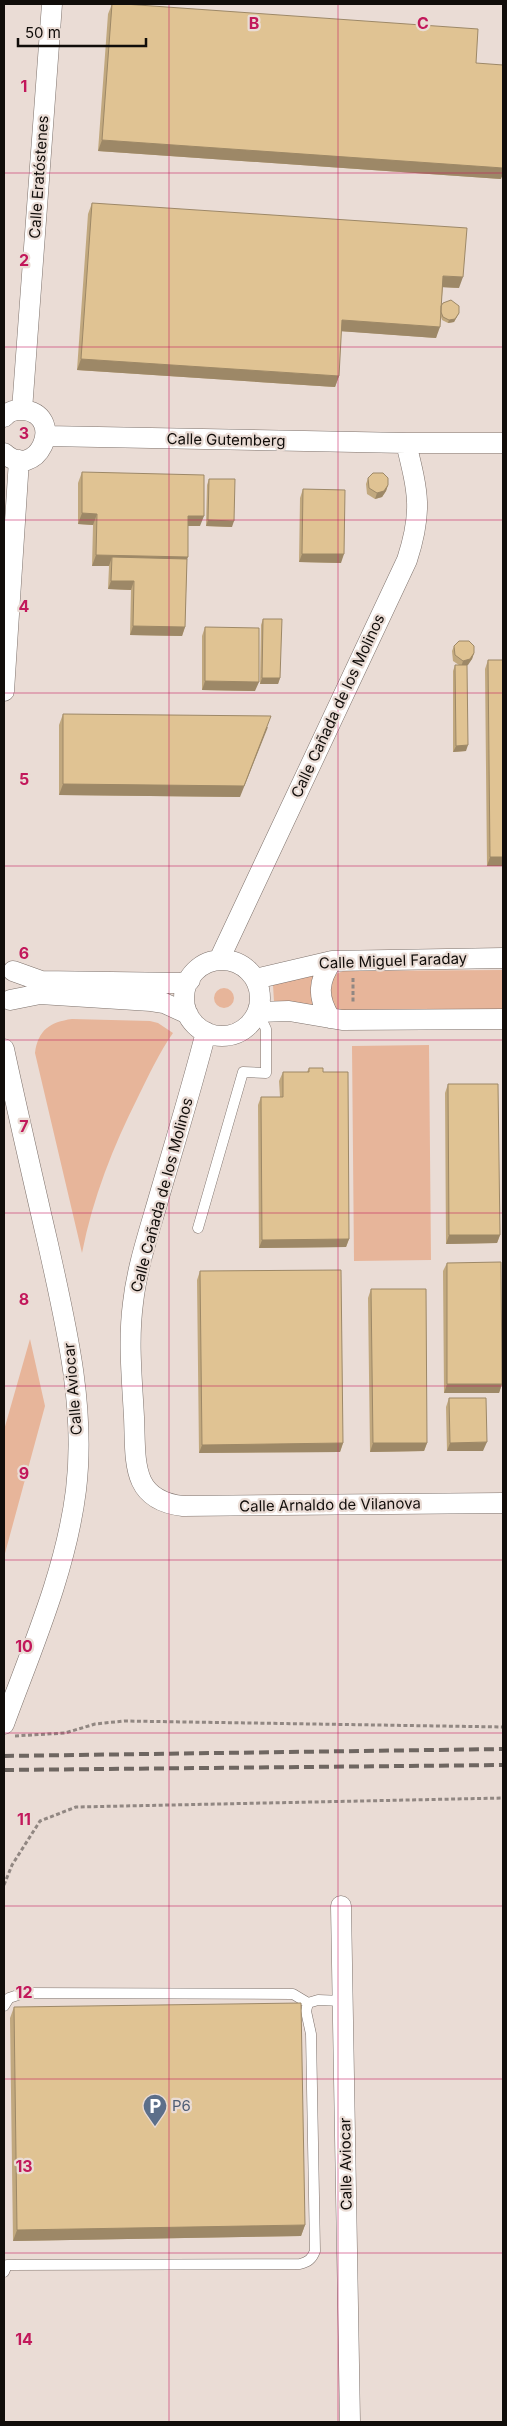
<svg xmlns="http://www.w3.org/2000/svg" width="507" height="2426" viewBox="0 0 507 2426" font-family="Inter,sans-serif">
<rect width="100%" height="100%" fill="#eadcd5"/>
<path fill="#e7b59a" d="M503,970V1011L346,1013L334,1009C329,996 328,987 334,975L343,971Z
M315,973L316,1010L274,1002L273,985Z
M214 998a10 10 0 1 1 20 0a10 10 0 1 1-20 0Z
M72,1019L150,1021L158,1023L173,1033C159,1053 149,1075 138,1097C113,1147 93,1197 82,1253L35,1053C38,1030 50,1022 72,1019Z
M429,1045L431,1260L354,1261L352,1046Z
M30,1339L45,1406L4,1557V1430Z"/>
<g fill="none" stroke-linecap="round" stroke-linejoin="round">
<defs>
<path id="service" d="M198,1228L243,1072L266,1073V1029L258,1012
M4,2006L9,1998L24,1993L293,1994L308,2003L318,2000L343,2001
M4,2272L7,2265L300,2264C308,2262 312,2259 315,2251L311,2034L306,2011L308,2003"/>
<path id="minor" d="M22,410L52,4
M4,417C9,411 17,409 25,410C67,418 36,483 4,453
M46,436L406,443H503
M4,691L19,460
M219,960L407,560C423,511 418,492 406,443
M184 998a38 38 0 1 1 76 0a38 38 0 1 1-76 0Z
M13,971L41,981L181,983L190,980
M255,979L332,961L503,958
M10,1000L40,994L151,1001L164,1003L188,1014
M258,1012L289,1011L342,1020L503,1019
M330,1018C317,997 318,981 332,961
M206,1032C192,1087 175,1142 159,1197C149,1232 137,1267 133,1303C128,1341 132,1379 134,1417C136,1461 130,1500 183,1506L503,1503
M4,1049C18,1114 33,1179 48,1244C66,1325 86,1407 76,1490C66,1571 32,1648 4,1724
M341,1906L350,2422"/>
</defs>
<use href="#service" stroke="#7e726c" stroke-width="11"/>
<use href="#minor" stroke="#7e726c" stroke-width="21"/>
<path stroke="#918782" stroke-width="3" stroke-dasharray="4 2.5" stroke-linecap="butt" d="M353,978V1002
M15,1736L65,1733L95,1724L124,1721L503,1727
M4,1885L12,1865L40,1821L76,1807L503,1798"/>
<use href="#service" stroke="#fff" stroke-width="10"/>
<use href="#minor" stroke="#fff" stroke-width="20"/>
<path stroke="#6e6661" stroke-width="4" stroke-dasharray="10 5" stroke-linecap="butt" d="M4,1756L503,1749
M4,1770L503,1765"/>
</g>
<path fill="#c1a87e" d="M112,4L476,63L501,179L98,151L108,14Z
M92,203L459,288L443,287L441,306L459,313L454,322L448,323L442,320L441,317L436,338L341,331L339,376L335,387L77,370L88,214Z
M82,472L200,526H188L185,627L182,636L130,635L131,590L108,589L109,566H92L93,525L78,524V483Z
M368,478L388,485L386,491L382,497L375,499L367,494L366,484Z
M209,479L232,527L206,526L207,485Z
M303,489L341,563L299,562L300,498Z
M263,619L280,678L278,684H260L261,625Z
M205,627L255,691L202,690V636Z
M454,646L474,653L472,659L467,665L466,751L453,752V671L455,665H459L453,661L452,651Z
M488,660H503V866H487L485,669Z
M63,714L240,797L59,795V725Z
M309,1068L323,1072L349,1239L346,1247L259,1248L258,1105L261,1097H280L279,1081L283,1072H307Z
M448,1084L500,1235L497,1243L446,1244L445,1093Z
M447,1263L502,1384L499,1393H444L443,1271Z
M200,1271L343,1443L340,1452L199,1453L197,1280Z
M371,1289L427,1443L424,1451L370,1452L368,1298Z
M449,1398L483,1451H447L446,1407Z
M14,2007L305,2225L301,2236L13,2241L10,2018Z"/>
<path fill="#9d8867" d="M102,140L503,168V174L501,179L98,151Z
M443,276L463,277L459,288L439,287Z
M459,313L454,322L448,323L449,320Z
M342,320L440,327L436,338L338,331Z
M81,359L339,376L335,387L77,370Z
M388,485L386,491L382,497L375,499L377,493Z
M82,513L97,514L93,525L78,524Z
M188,516H204L200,526H184Z
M208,520L234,521L232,527L206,526Z
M302,554H344L341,563L299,562Z
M96,555L188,557L184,567L112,557L109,566H92Z
M111,581H134L131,590L108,589Z
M133,626L185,627L182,636L130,635Z
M474,653L472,659L468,665L461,667L463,661Z
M262,678H280L278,684H260Z
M205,681L259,682L255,691L202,690Z
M268,727L240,797L59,795L63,784Z
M468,745L466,751L453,752L456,746Z
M490,857H503V866H487Z
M449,1235H500L497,1243L446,1244Z
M349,1239L346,1247L259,1248L262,1240Z
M447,1384H502L499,1393H444Z
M487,1442L483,1451H447L450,1443Z
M343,1443L340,1452L199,1453L202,1445Z
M373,1443H427L424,1451L370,1452Z
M305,2225L301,2236L13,2241L17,2230Z"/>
<path fill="#e0c393" stroke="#9d8867" d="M112,4H124L478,29L476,63L503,65V168L102,140Z
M92,203L467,228L463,277L443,276L440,327L342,320L339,376L81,359Z
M451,300L459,306V313L455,319L449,320L443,317L441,312V306L443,303Z
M82,472L204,475V516H188V557L96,555L97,514L82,513Z
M373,473H383L388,478V485L384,491L377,493L369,488L368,478Z
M209,479H235L234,521L208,520Z
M303,489L345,490L344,554H302Z
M112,557L187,559L185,627L133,626L134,581H111Z
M263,619H282L280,678H262Z
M205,627L259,628V682L205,681Z
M459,641H469L474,646V653L470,659L463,661L455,655L454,646Z
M488,660H503V857H490Z
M455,665H467L468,745L456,746Z
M63,714L271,716L244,786L63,784Z
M309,1068H323V1072H348L349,1239L262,1240L261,1097H283V1072H309Z
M448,1084H498L500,1235H449Z
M501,1262L502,1384H447V1263Z
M341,1270L343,1443L202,1445L200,1271Z
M371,1289H426L427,1443H373Z
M449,1398H486L487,1442L450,1443Z
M301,2003L305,2225L17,2230L14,2007Z"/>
<path fill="none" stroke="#c2185b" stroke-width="1" stroke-opacity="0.55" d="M169,4V2422M338,4V2422M4,173H503M4,347H503M4,520H503M4,693H503M4,866H503M4,1040H503M4,1213H503M4,1386H503M4,1560H503M4,1733H503M4,1906H503M4,2079H503M4,2253H503"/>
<defs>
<symbol id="parking-pin" viewBox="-11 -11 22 30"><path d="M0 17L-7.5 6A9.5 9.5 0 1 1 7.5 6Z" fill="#5c6f8a" stroke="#eadcd5"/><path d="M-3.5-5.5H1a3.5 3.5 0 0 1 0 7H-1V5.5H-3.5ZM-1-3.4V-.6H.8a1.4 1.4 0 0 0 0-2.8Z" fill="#fff"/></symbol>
</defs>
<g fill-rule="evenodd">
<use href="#parking-pin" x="141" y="2092" width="28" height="38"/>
</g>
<g text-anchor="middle" stroke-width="4.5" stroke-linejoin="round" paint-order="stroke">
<g font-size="15" fill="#110d0a" stroke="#eadcd5">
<text transform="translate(39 177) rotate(-86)" y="5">Calle Eratóstenes</text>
<text transform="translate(226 440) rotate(1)" y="5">Calle Gutemberg</text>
<text transform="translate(338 706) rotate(-65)" y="5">Calle Cañada de los Molinos</text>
<text transform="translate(393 961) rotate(-2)" y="5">Calle Miguel Faraday</text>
<text transform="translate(162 1195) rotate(-75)" y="5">Calle Cañada de los Molinos</text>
<text transform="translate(73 1389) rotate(-95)" y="5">Calle Aviocar</text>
<text transform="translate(330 1505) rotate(-1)" y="5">Calle Arnaldo de Vilanova</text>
<text transform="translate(346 2164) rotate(-91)" y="5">Calle Aviocar</text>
</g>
<g font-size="15" fill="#4e5e75" stroke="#eadcd5" text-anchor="start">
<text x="172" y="2111">P6</text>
</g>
</g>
<g font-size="16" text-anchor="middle" font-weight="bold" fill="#c2185b" stroke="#eadcd5" stroke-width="4.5" stroke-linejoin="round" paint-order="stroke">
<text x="254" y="29">B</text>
<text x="423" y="29">C</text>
<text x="24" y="92">1</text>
<text x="24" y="266">2</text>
<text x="24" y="439">3</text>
<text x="24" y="612">4</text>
<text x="24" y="785">5</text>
<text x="24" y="959">6</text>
<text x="24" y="1132">7</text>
<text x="24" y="1305">8</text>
<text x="24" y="1479">9</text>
<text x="24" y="1652">10</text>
<text x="24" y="1825">11</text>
<text x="24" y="1998">12</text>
<text x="24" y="2172">13</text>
<text x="24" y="2345">14</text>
</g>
<rect width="507" height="2426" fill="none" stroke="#110d0a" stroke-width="10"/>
<path d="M18 38v8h128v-8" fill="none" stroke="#110d0a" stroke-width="2.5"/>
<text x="25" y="38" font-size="15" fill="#110d0a" stroke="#eadcd5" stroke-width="4" paint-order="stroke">50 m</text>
</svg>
